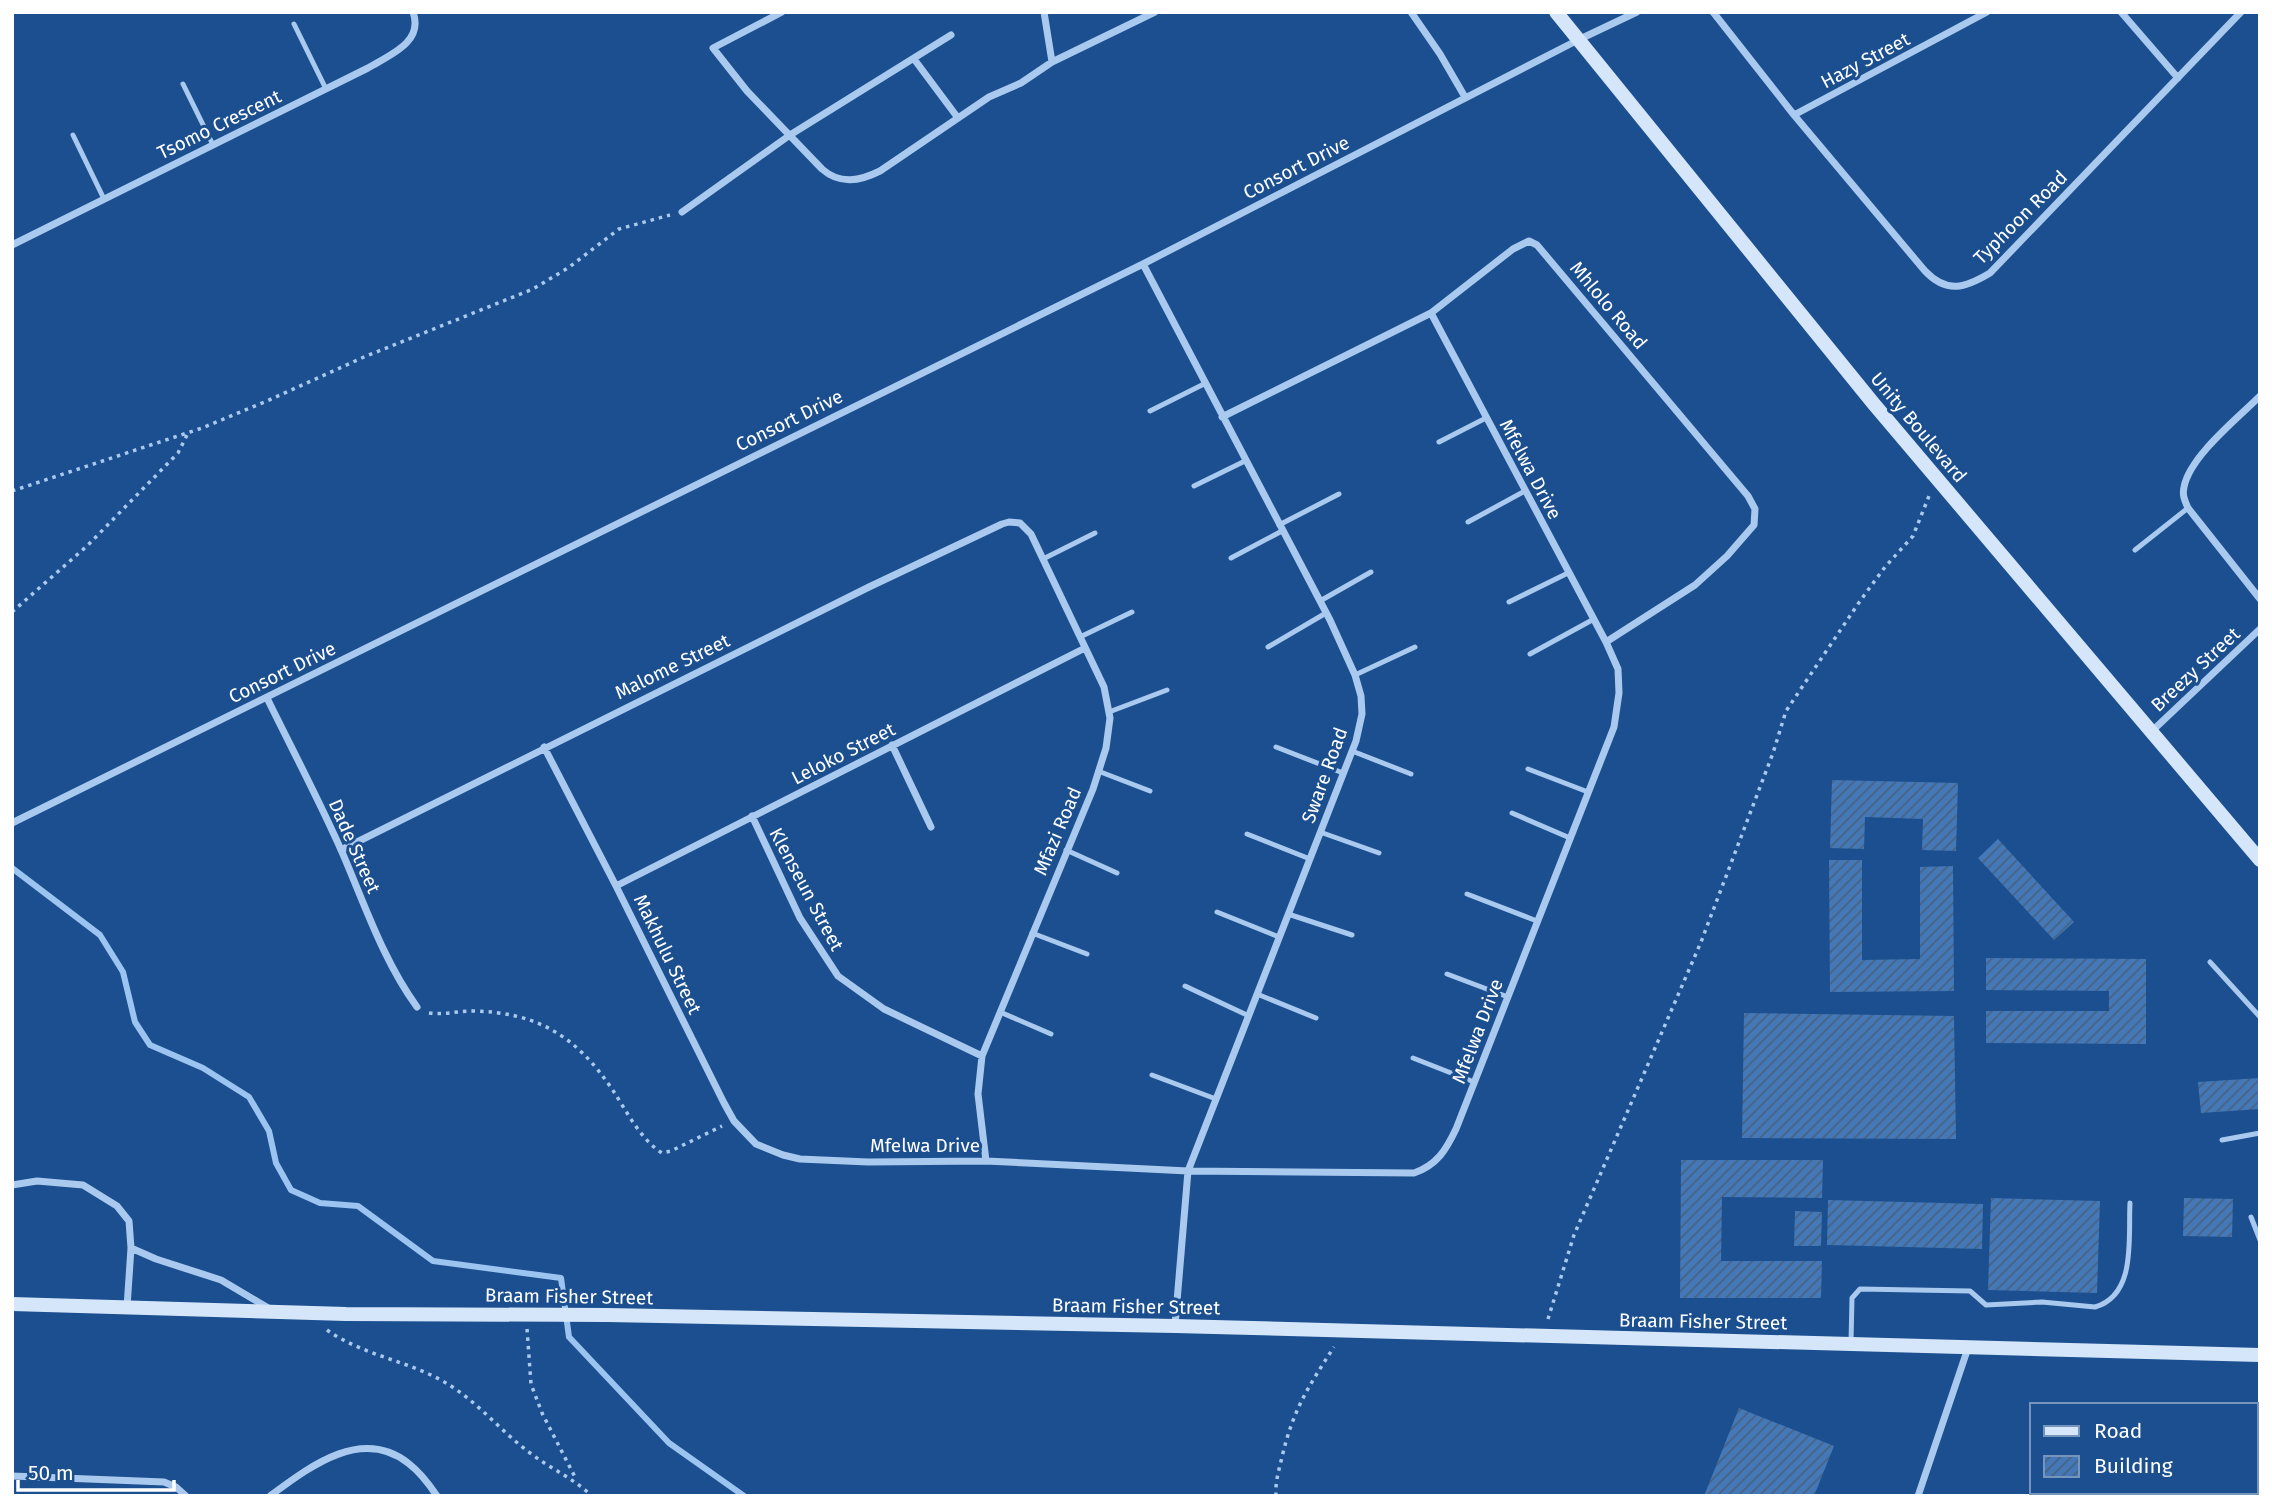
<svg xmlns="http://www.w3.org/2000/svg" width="2272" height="1508" viewBox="0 0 2272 1508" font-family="'Fira Sans',sans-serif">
<defs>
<pattern id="building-hatch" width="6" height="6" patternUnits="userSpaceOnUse" patternTransform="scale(1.75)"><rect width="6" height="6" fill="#4478b7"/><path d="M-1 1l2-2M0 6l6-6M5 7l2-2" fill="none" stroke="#486282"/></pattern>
</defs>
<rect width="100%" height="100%" fill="#1b4f8f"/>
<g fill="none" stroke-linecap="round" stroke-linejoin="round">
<path stroke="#9cc4f0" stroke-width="6" d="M12,868L100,935L123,972L135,1022L150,1045L203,1068L249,1097L269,1131L276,1163L291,1190L320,1203L358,1206L433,1261L561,1278L569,1337L669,1443L744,1496"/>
</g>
<path fill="url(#building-hatch)" d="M1832,780L1958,783L1956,851L1922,850L1923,819L1865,817L1864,849L1830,848Z
M1998,839L2074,922L2054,940L1978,858Z
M1829,860H1862V960L1920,959V867L1953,866L1954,991L1830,992Z
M1986,958L2146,959V1044L1986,1043V1011H2109V991L1986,990Z
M1744,1013L1954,1016L1956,1139L1742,1138Z
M2260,1078V1109L2201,1113L2198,1082Z
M1681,1160H1823L1822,1198L1722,1197L1721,1261H1822L1821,1298H1680Z
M1991,1198L2100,1201L2097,1293L1988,1290Z
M2184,1198L2233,1199L2232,1237L2183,1236Z
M1828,1200L1983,1204L1982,1249L1827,1245Z
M1795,1211L1822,1212L1821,1246H1794Z
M1739,1408L1834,1446L1814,1496H1704Z"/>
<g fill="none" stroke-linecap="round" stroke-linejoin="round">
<path stroke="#a9c9ee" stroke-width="3.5" stroke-dasharray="3.5 5" stroke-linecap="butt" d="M12,491L202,428L267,401L364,357L533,289L568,268L619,229L670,215
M12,612L87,546L178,453L188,433
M429,1013C444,1015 458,1011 472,1011C537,1012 576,1036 612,1089C626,1110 640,1139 662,1153L671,1151L722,1126
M1548,1319L1574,1235L1701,942L1773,753L1786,711L1860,601L1885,567L1913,536L1929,496
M527,1329L531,1384L542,1413L576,1479
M327,1330C361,1354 403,1360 439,1379C475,1398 499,1430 530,1453C551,1469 573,1478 592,1496
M1276,1496C1275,1482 1279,1470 1282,1457C1293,1410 1308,1387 1334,1347"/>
<path stroke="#a9c9ee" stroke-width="5" d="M294,24L326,89
M183,84L213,145
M73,135L104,199
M1150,411L1204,384
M1439,442L1486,418
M1194,486L1245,461
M1468,522L1525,491
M1279,525L1339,494
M2135,550L2188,508
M1231,558L1282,531
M1043,559L1095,533
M1320,601L1371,572
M1509,602L1568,573
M1080,637L1132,612
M1268,647L1326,613
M1530,654L1594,619
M1355,675L1415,647
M1109,712L1167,690
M1276,747L1343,773
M1352,751L1411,774
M1528,769L1588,792
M1098,771L1150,791
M1512,813L1570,838
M1320,832L1379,853
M1247,834L1310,859
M1066,850L1117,873
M1467,894L1537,921
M1217,912L1279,937
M1288,914L1352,935
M1032,933L1087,954
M2210,962L2260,1017
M1447,974L1508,997
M1185,986L1249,1016
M1257,994L1316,1018
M1000,1012L1051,1034
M1413,1058L1474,1082
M1152,1075L1216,1099
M2222,1140L2260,1133
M2251,1217L2260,1240
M1851,1342L1852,1298L1860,1289L1970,1291L1986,1305L2042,1302L2095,1307C2137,1295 2128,1237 2130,1203
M2088,1496L2089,1492"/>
<path stroke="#a9c9ee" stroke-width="7" d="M782,12L713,48L747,91L822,169C840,185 860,181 880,171L989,97L1021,83L1052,62L1155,12
M1044,12L1052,62
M1411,12L1440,54L1465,97
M1713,12L1794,115L1925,271C1947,294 1965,288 1990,273L2241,12
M2121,12L2178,78
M914,59L958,118
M1794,115L1987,12
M682,212L790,135L951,35
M12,245L368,68C390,55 424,42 413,12
M1143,264L1330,620L1355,675L1361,696L1362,714L1356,741L1188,1171L1175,1325
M2260,396C2238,418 2190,456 2184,487C2182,496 2185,501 2188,508L2260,599
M1222,417L1431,313L1513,249L1529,241L1537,245L1748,496L1755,509L1754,525L1727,556L1695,585L1606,642
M267,698C292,749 319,800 342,852C365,905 383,960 417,1007
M2151,732L2260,629
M892,745L931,827
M544,747L616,886L724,1103L734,1121L756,1144L783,1155L800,1159L868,1162L986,1161L1188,1171L1414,1173C1437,1165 1446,1150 1456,1129L1614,727L1619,693L1618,669L1606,642L1431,313
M752,816L800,918L838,976L884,1009L982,1056
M12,823L1143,264L1578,40L1637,12
M341,850L869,587L1002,524L1009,522L1020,523L1031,534L1104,687L1110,718L1106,748L1093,789L982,1056L978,1094L986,1161
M616,886L1085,648
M12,1185L37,1181L83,1185L117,1206L129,1221L131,1248L127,1307
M131,1248L156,1259L221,1280L270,1309
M12,1476L164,1482L176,1487L186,1496
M270,1496C308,1468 361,1426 408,1463C420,1472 429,1484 437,1496
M1918,1496L1968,1348"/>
<path stroke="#d6e6fa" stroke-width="14" d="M1556,12L1873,403L2260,860
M12,1304L346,1314L607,1315L1175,1326L2260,1355"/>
</g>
<g text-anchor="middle" stroke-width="6" stroke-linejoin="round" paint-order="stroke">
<g font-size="19" fill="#fff" stroke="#1b4f8f">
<text transform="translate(1865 60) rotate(-28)" y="7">Hazy Street</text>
<text transform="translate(219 124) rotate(-26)" y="7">Tsomo Crescent</text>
<text transform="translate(1296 167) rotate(-27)" y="7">Consort Drive</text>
<text transform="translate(2020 217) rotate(-45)" y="7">Typhoon Road</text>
<text transform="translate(1609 305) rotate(50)" y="7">Mhlolo Road</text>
<text transform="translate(789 420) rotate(-26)" y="7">Consort Drive</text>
<text transform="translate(1919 427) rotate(50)" y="7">Unity Boulevard</text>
<text transform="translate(1531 469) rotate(62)" y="7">Mfelwa Drive</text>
<text transform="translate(672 666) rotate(-26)" y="7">Malome Street</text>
<text transform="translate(2195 669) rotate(-43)" y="7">Breezy Street</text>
<text transform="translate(282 672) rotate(-26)" y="7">Consort Drive</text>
<text transform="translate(843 753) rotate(-27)" y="7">Leloko Street</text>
<text transform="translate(1324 775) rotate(-70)" y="7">Sware Road</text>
<text transform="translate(1057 831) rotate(-67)" y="7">Mfazi Road</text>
<text transform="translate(355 846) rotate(66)" y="7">Dade Street</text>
<text transform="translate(807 889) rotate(62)" y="7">Klenseun Street</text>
<text transform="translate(668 954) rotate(64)" y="7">Makhulu Street</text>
<text transform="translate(1477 1031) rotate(-69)" y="7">Mfelwa Drive</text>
<text x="925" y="1152">Mfelwa Drive</text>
<text transform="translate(569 1296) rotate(1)" y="7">Braam Fisher Street</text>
<text transform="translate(1136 1306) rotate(1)" y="7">Braam Fisher Street</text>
<text transform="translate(1703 1321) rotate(1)" y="7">Braam Fisher Street</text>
</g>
</g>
<rect width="2272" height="1508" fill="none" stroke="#ffffff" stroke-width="28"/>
<rect x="2030" y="1403" width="228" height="91" fill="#1b4f8f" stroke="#7695bc" stroke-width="2"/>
<rect x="2044" y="1426" width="35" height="10" fill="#d6e6fa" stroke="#7695bc" stroke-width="2"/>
<text x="2094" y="1438" font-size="21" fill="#ffffff">Road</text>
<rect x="2044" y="1456" width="35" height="21" fill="url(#building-hatch)" stroke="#7695bc" stroke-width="2"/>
<text x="2094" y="1473" font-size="21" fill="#ffffff">Building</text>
<path d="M18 1480v10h156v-10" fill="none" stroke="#ffffff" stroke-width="3.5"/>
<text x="28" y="1480" font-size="21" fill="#ffffff" stroke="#1b4f8f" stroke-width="5" paint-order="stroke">50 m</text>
</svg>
